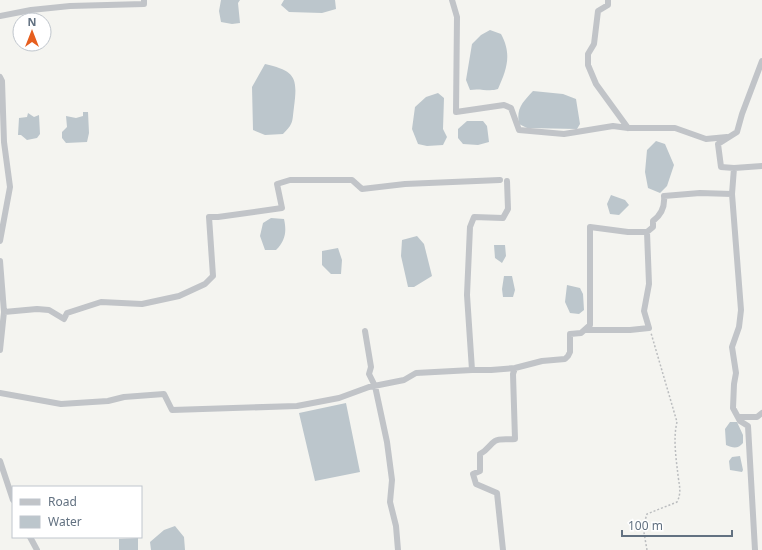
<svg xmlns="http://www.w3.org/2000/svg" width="762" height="550" viewBox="0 0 762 550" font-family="'Noto Sans',sans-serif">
<rect width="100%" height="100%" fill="#f4f4f0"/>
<path fill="#bcc6cc" d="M221,0H240L238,3L240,23L232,24L221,22L219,11Z
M284,0H335L336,9L322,13L289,12L281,5Z
M490,30L501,34C512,54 507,69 498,89C489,92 480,88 470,90L466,80L472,44L481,35Z
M265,64C295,71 298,77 294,107C292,122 294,123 283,134L265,135L253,130L252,87Z
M533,91L563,94L576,99L580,124L577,129L527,128L519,124C516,108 523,102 533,91Z
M438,93L444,98L443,129L447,137L443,145L427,146L418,144L412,129L415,107L426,97Z
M83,112H88L89,133L87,142L66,143L62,138V132L67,127L66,116L76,118L83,116Z
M28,113L34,117L39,115L40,134L37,138L27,140L21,135H18L19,118L27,117Z
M467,121H483L487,126L489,142L478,145L463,144L458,138V129Z
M656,141L665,144L674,165L667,186L660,193L648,188L645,172L647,150Z
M611,195L625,200L629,205L619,215L610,214L607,204Z
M271,218L284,219C287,232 285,241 276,250H265L260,236L263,223Z
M417,236L424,244L432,276L414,287H408L401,256L402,240Z
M494,245H505L506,256L502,263L495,258Z
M338,248L342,260L341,274H331L322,265V251Z
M504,276H512L515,290L513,297H503L502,289Z
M567,285L580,288L583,294L584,310L579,314L570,313L565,302Z
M346,403L360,472L315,481L299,413Z
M730,422H737L743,435V443C738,449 733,448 726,445L725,429Z
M740,456L743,470L742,472L730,470L729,461L732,457Z
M175,526L184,537L185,550H151L150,542L164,530Z
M138,538V550H119V539Z"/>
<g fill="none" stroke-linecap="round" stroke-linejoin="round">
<path stroke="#bbbdbf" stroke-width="1.5" stroke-dasharray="2 2" stroke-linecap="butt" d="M647,550L643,527L647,514L677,502C682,492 679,485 678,475C676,458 673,438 677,422L651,333"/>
<path stroke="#c1c4c8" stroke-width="6" d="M452,0L457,17L456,112L504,105L511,108L519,130L564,134L613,126L628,128H675L706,139L727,137
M608,0V5L598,11L594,44L588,54V65L596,84L628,128
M0,16L31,10L70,6L144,4V0
M0,77L2,81L4,142L10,187L0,241
M734,168L762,166
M0,261L4,312L0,350
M4,312L37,309L49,310L64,319L67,313L101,302L142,304L179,296L205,284L213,276L209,217H218L282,208L277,184L290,180H352L362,189L405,184L500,180
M586,330H630L649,328L644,311L649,284L647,232
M365,331L371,367L369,374L375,386L387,442L392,480L390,502L396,526L398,550
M472,370L467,295L470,227L474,217L503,218L508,209L507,181
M0,393L61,404L108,401L124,397L164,394L172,410L297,406L339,398L369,387L404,380L416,373L472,370H491L515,368L542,361L565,359L568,356L570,352V334L581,333L590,325V227L628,232H647L653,227V221C661,215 665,206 664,196L700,193L732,194
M738,417H757L762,413
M0,461L13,500
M30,537L37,550
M503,550L497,493L476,484L473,474L480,471V454C488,450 489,445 495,441C500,438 509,440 515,439L513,374L515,368
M755,550L748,426L740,421L733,408L734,384L736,373L732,347L739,327L741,310L732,194L734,168L721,167L718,144L737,132L742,114L762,61"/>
</g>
<rect x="12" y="486" width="130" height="52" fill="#ffffff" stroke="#c0c6cd"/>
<rect x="20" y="499" width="20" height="6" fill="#c1c4c8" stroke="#c0c6cd"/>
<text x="48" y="506" font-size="12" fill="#627181">Road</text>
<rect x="20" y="516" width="20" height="12" fill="#bcc6cc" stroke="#c0c6cd"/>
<text x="48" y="526" font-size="12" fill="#627181">Water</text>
<g transform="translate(32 32)"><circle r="19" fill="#ffffff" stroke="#c0c6cd"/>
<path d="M0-3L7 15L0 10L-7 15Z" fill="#e65e1e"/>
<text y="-6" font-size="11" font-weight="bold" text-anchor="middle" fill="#627181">N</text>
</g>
<path d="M622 530v6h110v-6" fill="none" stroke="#627181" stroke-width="2"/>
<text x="628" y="530" font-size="12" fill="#627181" stroke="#ffffff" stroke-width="3" paint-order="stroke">100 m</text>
</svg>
